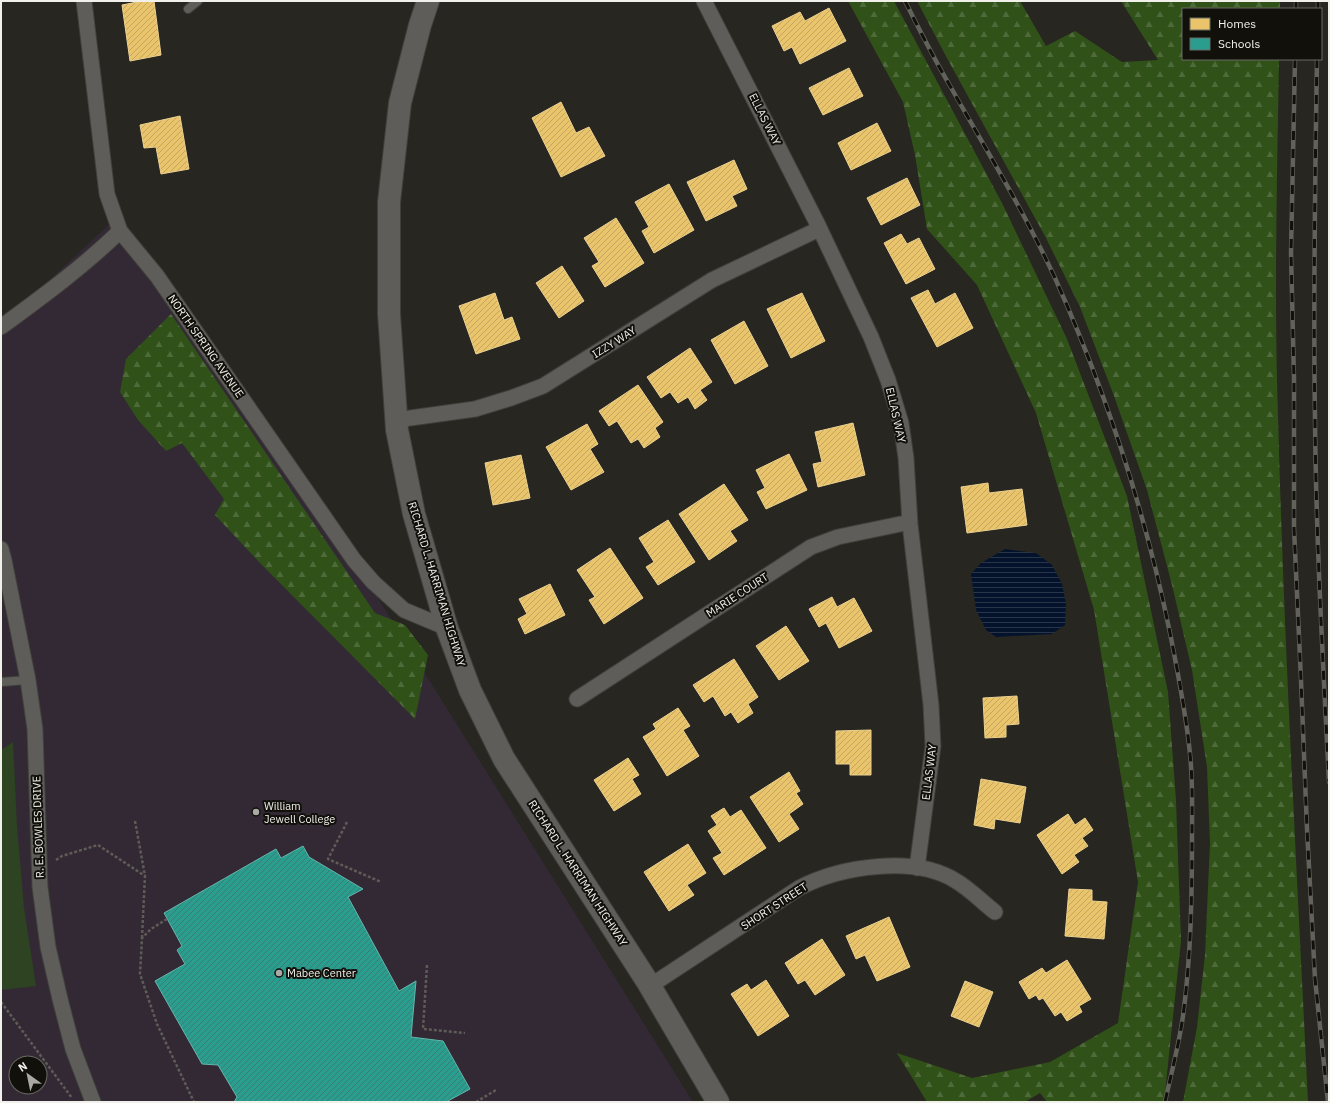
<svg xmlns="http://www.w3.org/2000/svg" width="1330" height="1103" viewBox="0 0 1330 1103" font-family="'IBM Plex Sans',sans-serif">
<defs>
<pattern id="forest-firs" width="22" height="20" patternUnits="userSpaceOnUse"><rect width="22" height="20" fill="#305118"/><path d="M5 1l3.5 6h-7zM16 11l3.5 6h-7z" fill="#4e6a3a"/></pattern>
<pattern id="water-rules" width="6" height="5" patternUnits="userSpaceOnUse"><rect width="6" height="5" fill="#04132b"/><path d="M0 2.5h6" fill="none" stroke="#29364a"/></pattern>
<pattern id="homes-hatch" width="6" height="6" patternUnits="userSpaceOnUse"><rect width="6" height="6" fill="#e9c46a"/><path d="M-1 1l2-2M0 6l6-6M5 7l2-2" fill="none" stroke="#c1a561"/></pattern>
<pattern id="schools-hatch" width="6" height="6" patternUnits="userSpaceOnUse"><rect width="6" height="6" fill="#2a9d8f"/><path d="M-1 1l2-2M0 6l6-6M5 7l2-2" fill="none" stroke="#357f75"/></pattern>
</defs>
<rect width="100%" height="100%" fill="#272620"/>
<path fill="#332935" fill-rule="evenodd" d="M116,218L354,560L693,1102H1V325ZM16,1063H40V1087H16Z"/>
<path fill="#2d4321" d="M13,742L17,826L24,908L36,986L1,990V750Z"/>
<path fill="url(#forest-firs)" d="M848,1H894L1002,203L1067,339L1127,496L1168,692L1176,800L1181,941L1164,1102H1047L1040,1093L1025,1102H927L897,1053L972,1078L1050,1062L1118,1023L1138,882L1094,610L1036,413L977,285L927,229L915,155L903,102Z
M917,1H1020L1046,46L1075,31L1122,62L1158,60L1121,1H1280V9H1183V59H1279C1277,178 1274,297 1278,416C1284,645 1297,873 1308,1102H1183L1197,1027L1205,955L1210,843L1207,767L1192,670L1172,585L1147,490L1114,396L1080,307L1046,238L948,60Z
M171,314L375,613L405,625L428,655L415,719L260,563L215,515L224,499L182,443L166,451L138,420L120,392L126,359Z"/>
<path fill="url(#water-rules)" d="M1005,549L1036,553L1052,565L1062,584L1066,604L1065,625L1052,634L996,637L986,630L976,610L971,574L981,563Z"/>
<path fill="url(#homes-hatch)" stroke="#ecd190" d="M142,1H154L161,55L130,61L122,5Z
M829,8L846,41L800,64L792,47L784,51L772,26L800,12L805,21Z
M849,68L863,96L823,115L809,88Z
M561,102L576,133L589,127L605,156L561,177L532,118Z
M180,116L189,169L161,174L156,147L144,148L140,125Z
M877,123L891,151L851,170L838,143Z
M734,160L747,189L732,196L737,206L706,221L687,182Z
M907,178L920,205L881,225L867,198Z
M669,184L694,230L654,253L642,231L649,227L635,202Z
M616,218L644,263L605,287L592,266L599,262L584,238Z
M901,234L907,244L919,238L935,269L906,284L884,243Z
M562,266L584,301L559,318L536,283Z
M928,290L935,304L955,293L973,328L937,347L911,298Z
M495,293L504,320L512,317L520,339L476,354L459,306Z
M802,293L825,341L791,358L767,309Z
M744,321L768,366L735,384L711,340Z
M690,348L712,382L700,390L707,400L695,409L688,397L678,403L670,392L661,398L647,377Z
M638,385L663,422L655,428L660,437L644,448L638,439L631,443L617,421L609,426L599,411Z
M853,423L865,475L818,487L813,464L822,462L815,432Z
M587,424L598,444L590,449L604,472L571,490L546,447Z
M789,454L807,490L766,509L757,492L765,488L756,470Z
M521,455L530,498L493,505L485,463Z
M988,483L989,493L1022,489L1027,525L967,533L961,487Z
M724,484L748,520L730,531L737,541L709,560L679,514Z
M668,520L695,562L658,585L646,567L654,562L639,538Z
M610,548L643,598L604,624L589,600L595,597L577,570Z
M550,584L565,615L525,634L518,619L527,614L519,599Z
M832,597L837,607L854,598L872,631L839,648L826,623L819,627L809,609Z
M786,626L809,661L779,680L756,646Z
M734,659L758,697L748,704L753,713L738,723L731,712L725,716L713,696L704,702L693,685Z
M1017,696L1019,724L1006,725V737L985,738L983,698Z
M678,708L690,726L683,730L699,756L667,776L643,737L656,729L653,724Z
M871,730V775H850V764H836V731Z
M628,758L639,775L632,779L641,794L614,811L594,780Z
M789,772L800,791L796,793L803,804L789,814L799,829L779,842L750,797Z
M981,779L1026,787L1020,823L995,819L994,829L974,825Z
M724,808L730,817L741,810L766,848L724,875L713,858L722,853L708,831L717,825L711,816Z
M1068,814L1075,825L1085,818L1093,830L1082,838L1088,846L1074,855L1079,862L1062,874L1037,835Z
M688,844L706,873L687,885L694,895L669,911L644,872Z
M1069,889L1092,890V901L1107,902L1104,939L1065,936Z
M889,917L910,967L877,981L865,955L856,959L846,936Z
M822,939L845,975L815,995L805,980L798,984L785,963Z
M1067,960L1091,999L1079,1006L1082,1012L1067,1021L1061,1012L1055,1016L1043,998L1039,1000L1036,995L1029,999L1019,982L1042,968L1046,973Z
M766,980L789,1016L758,1036L731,994L747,984L751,990Z
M965,981L993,992L979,1027L951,1016Z"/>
<path fill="url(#schools-hatch)" stroke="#66b6aa" d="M303,846L309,857L363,889L348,897L399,991L416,981L411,1037L443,1041L470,1089L446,1102H234L237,1097L218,1065L202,1064L155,981L185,964L177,950L182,946L164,913L276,849L281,858Z"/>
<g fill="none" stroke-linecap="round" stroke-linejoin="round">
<defs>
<path id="service" d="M188,9L198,1
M1,682L28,680"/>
<path id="minor" d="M84,1L107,194L120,231L157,276L354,560L373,582L404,610L447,628
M704,1L817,223L871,337L888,380L901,423L906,458L910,524L931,705L933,746L917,868
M1,327C42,297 83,267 120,231
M396,420L475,409L511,398L543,386L712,280L819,229
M1,549L4,560L28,680L35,729L40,887L48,947L60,999L73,1049L93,1102
M577,699L811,547L838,537L910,522
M650,986L799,888C841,866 915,855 956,881C970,889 982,902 995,912"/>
<path id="secondary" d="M428,1L420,25L400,103L389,202V314L397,430L414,514L447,628L470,690L504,759L647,981L718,1102"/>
</defs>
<use href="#service" stroke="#41403b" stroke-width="10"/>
<use href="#minor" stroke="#41403b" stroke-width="17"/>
<use href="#secondary" stroke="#41403b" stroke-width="24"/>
<path stroke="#5d5c57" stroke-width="2.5" stroke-dasharray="3 2" stroke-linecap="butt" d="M135,821L145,876L142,937
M347,822L328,859L381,882
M56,860L62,856L98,845L145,876
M167,919L151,929L142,938L140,974L157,1024L194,1102
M427,965L423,1029L465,1033
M1,1002L72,1098
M476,1102L496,1090"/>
<use href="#service" stroke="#5e5d59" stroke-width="8"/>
<use href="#minor" stroke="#5e5d59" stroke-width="15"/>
<use href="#secondary" stroke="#5e5d59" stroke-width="22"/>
<defs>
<path id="rail" d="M905,1C919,29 933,57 949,84C985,148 1024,211 1055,278C1106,392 1145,511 1170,633C1178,673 1186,713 1190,754C1193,781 1192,808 1192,836C1192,896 1191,957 1183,1016C1179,1045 1171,1074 1165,1102
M1296,9V1
M1318,9V1
M1295,59L1291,253L1294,379V528L1301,680L1307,829L1315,979L1328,1102
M1317,59C1315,179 1313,299 1315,419C1316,540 1323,661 1329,782"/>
</defs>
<use href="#rail" stroke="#62625c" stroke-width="4.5"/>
<use href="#rail" stroke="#11100b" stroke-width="3" stroke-dasharray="9" stroke-linecap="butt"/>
</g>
<g fill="#aba9a3" stroke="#11100b" stroke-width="1.5">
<circle cx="256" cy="812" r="4"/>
<circle cx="279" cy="973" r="4"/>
</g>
<g text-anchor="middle" stroke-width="4" stroke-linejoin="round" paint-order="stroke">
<g font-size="11" fill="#f2f0ea" stroke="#11100b">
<text transform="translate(765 119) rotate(63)" y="4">ELLAS WAY</text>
<text transform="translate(614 342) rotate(-32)" y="4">IZZY WAY</text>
<text transform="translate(206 346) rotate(55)" y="4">NORTH SPRING AVENUE</text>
<text transform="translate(896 415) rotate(77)" y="4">ELLAS WAY</text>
<text transform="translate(437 584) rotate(73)" y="4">RICHARD L. HARRIMAN HIGHWAY</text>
<text transform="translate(737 595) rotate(-33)" y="4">MARIE COURT</text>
<text transform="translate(929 772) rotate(-83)" y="4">ELLAS WAY</text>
<text transform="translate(38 827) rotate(-92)" y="4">R. E. BOWLES DRIVE</text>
<text transform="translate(578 873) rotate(57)" y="4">RICHARD L. HARRIMAN HIGHWAY</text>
<text transform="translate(774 906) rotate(-33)" y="4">SHORT STREET</text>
</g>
<g font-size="11" fill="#f2f0ea" stroke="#11100b" text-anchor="start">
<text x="264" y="810">William<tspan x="264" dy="13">Jewell College</tspan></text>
<text x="287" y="977">Mabee Center</text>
</g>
</g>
<rect width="1330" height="1103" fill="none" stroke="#f2f0ea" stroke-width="4"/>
<rect x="1182" y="8" width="140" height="52" fill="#11100b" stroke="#6b6a64"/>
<rect x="1190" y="18" width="20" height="12" fill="#e9c46a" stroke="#6b6a64"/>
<text x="1218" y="28" font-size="12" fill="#f2f0ea">Homes</text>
<rect x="1190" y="38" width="20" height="12" fill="#2a9d8f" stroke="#6b6a64"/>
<text x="1218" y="48" font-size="12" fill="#f2f0ea">Schools</text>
<g transform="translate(28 1075) rotate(327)"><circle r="19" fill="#11100b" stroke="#6b6a64"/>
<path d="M0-3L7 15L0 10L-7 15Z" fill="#aba9a3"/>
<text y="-6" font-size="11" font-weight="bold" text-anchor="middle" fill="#f2f0ea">N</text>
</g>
</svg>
